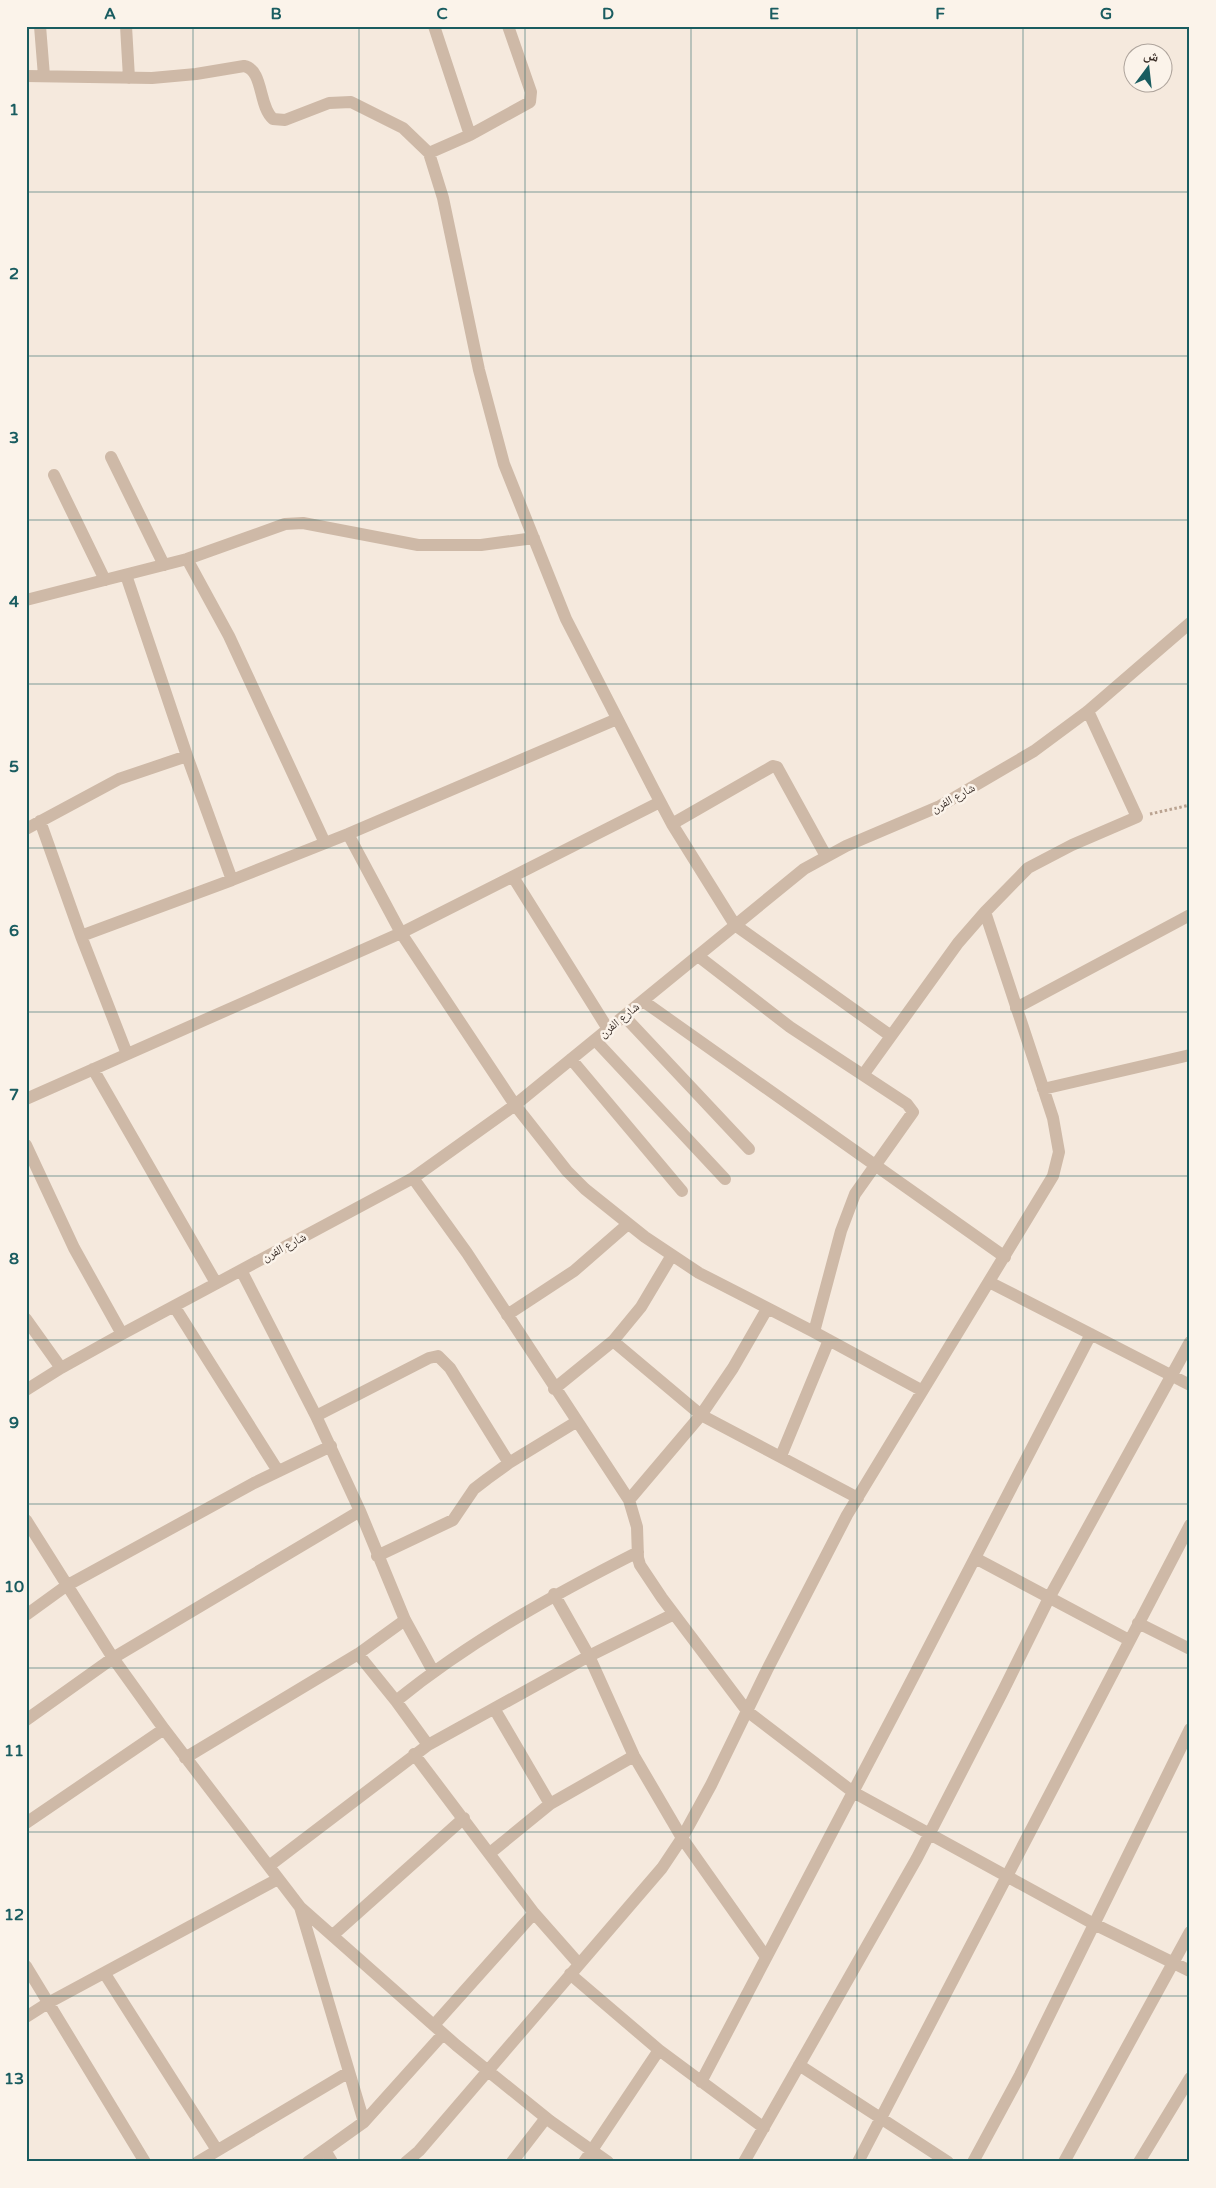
<svg xmlns="http://www.w3.org/2000/svg" width="1216" height="2188" viewBox="0 0 1216 2188" font-family="'Varela Round','Noto Naskh Arabic',sans-serif">
<rect width="100%" height="100%" fill="#f5e9dd"/>
<g fill="none" stroke-linecap="round" stroke-linejoin="round">
<path stroke="#baa391" stroke-width="3" stroke-dasharray="2.5 2.5" stroke-linecap="butt" d="M1150,814L1190,805"/>
<path stroke="#ceb9a7" stroke-width="12" d="M40,26L44,76
M126,26L129,78
M434,26L470,135
M26,76L152,78L196,74L244,66C264,70 258,106 273,119L285,120L329,103L351,102L403,128L429,153L443,198L479,370L504,464L566,619L654,790L672,824L735,925L891,1036
M429,153L470,135L530,102L531,92L508,26
M111,457L164,565
M54,475L105,580
M187,559L229,636L325,843
M126,575L187,756L232,880
M26,600L187,559L285,524L303,523L418,545H481L534,538
M40,821L81,936L127,1054
M672,824L773,766L777,767L826,856
M26,829L119,779L187,756
M348,834L401,933L515,1105L567,1171L585,1189L645,1237L699,1273L814,1332L921,1390
M513,877L608,1029
M81,936L232,880L348,834L617,719
M698,956L790,1027L907,1104L913,1112L855,1194L841,1231L814,1332
M643,1001L1005,1257
M1016,1008L1190,915
M624,1016L749,1149
M595,1040L725,1179
M571,1059L682,1191
M93,1069L216,1283
M863,1075L958,943L985,912L1028,868L1072,845L1137,817L1088,711
M1043,1089L1190,1055
M26,1099L401,933L660,802
M26,1145L74,1248L122,1334
M413,1178L467,1253L629,1500L637,1527L638,1558L640,1565L662,1598L747,1711L853,1792L1094,1924L1190,1971
M241,1270L316,1416L360,1511L405,1620L433,1671
M989,1282L1190,1385
M174,1306L278,1471
M507,1315L574,1271L628,1224
M26,1319L61,1368
M613,1341L701,1415L858,1498
M554,1389L613,1341L641,1307L672,1255
M26,1390L61,1368L122,1334L413,1178L515,1105L804,869L846,846L940,806L1034,751L1088,711L1190,623
M316,1416L429,1358L438,1356L450,1368L509,1463
M781,1456L829,1340
M629,1500L701,1415L733,1368L767,1309
M26,1520L113,1658L164,1729L300,1907L456,2045L550,2121L608,2162
M377,1556L453,1520L474,1489L487,1479L509,1463L576,1422
M975,1558L1129,1640
M554,1594L589,1656L634,1756L682,1838L766,1957
M26,1615L66,1586L254,1483L331,1446
M1138,1623L1190,1649
M358,1654L396,1701L428,1745
M396,1701C470,1641 553,1595 638,1552
M495,1710L550,1804
M26,1720L113,1658L360,1511
M414,1754L534,1913L579,1964
M185,1758L358,1654L405,1620
M26,1823L164,1729
M490,1853L550,1804L634,1756
M269,1866L428,1745L589,1656L674,1614
M300,1907L364,2122
M333,1935L464,1818
M26,1966L145,2162
M105,1974L217,2150
M570,1974L659,2050L764,2128
M26,2017L48,2003L278,1879
M434,2025L534,1913
M799,2065L948,2162
M701,2082L906,1691L1091,1334
M325,2150L332,2162
M198,2162L349,2072
M308,2162L364,2122L443,2034
M406,2162L419,2151L662,1868L682,1838L711,1785L767,1670L847,1515L1053,1176L1059,1152L1053,1118L985,912
M512,2162L546,2118
M584,2162L659,2050
M744,2162L917,1858L1002,1693L1049,1598L1190,1342
M858,2162L1190,1525
M973,2162L1020,2075L1190,1729
M1064,2162L1190,1932
M1139,2162L1190,2078"/>
</g>
<path fill="none" stroke="#195c60" stroke-width="1" stroke-opacity="0.55" d="M193,26V2162M359,26V2162M525,26V2162M691,26V2162M857,26V2162M1023,26V2162M26,192H1190M26,356H1190M26,520H1190M26,684H1190M26,848H1190M26,1012H1190M26,1176H1190M26,1340H1190M26,1504H1190M26,1668H1190M26,1832H1190M26,1996H1190"/>
<g text-anchor="middle" stroke-width="5" stroke-linejoin="round" paint-order="stroke">
<g font-size="12" fill="#3a2e28" stroke="#fbf3ea">
<text transform="translate(953 798) rotate(-29)" y="4">شارع الفرن</text>
<text transform="translate(619 1020) rotate(-39)" y="4">شارع الفرن</text>
<text transform="translate(284 1247) rotate(-28)" y="4">شارع الفرن</text>
</g>
</g>
<rect width="1216" height="2188" fill="none" stroke="#fbf3ea" stroke-width="55"/>
<g transform="translate(1148 68) rotate(15)"><circle r="24" fill="#fbf3ea" stroke="#aea49c"/>
<path d="M0-4L9 19L0 12L-9 19Z" fill="#195c60"/>
<text y="-8" font-size="14" font-weight="bold" text-anchor="middle" fill="#3a2e28">ش</text>
</g>
<rect x="28" y="28" width="1160" height="2132" fill="none" stroke="#195c60" stroke-width="2"/>
<g font-size="16" text-anchor="middle" font-weight="bold" fill="#195c60">
<text x="110" y="19">A</text>
<text x="276" y="19">B</text>
<text x="442" y="19">C</text>
<text x="608" y="19">D</text>
<text x="774" y="19">E</text>
<text x="940" y="19">F</text>
<text x="1106" y="19">G</text>
<text x="14" y="115">1</text>
<text x="14" y="279">2</text>
<text x="14" y="443">3</text>
<text x="14" y="607">4</text>
<text x="14" y="772">5</text>
<text x="14" y="936">6</text>
<text x="14" y="1100">7</text>
<text x="14" y="1264">8</text>
<text x="14" y="1428">9</text>
<text x="14" y="1592">10</text>
<text x="14" y="1756">11</text>
<text x="14" y="1920">12</text>
<text x="14" y="2084">13</text>
</g>
</svg>
